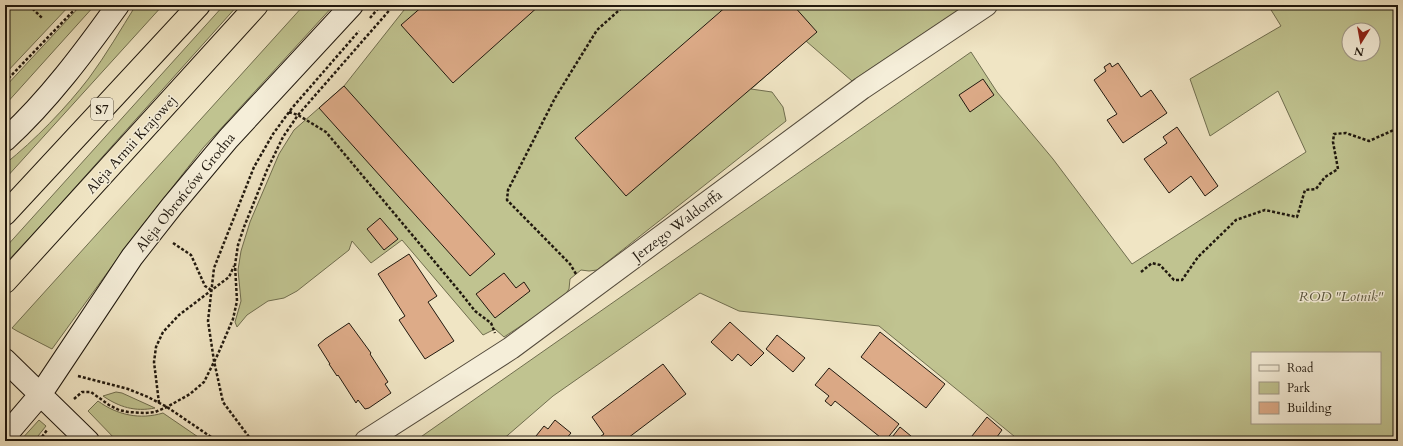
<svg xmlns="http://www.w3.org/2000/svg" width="1403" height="446" viewBox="0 0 1403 446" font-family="Cardo,serif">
<rect width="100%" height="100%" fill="#f0e5c4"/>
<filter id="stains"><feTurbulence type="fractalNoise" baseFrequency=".005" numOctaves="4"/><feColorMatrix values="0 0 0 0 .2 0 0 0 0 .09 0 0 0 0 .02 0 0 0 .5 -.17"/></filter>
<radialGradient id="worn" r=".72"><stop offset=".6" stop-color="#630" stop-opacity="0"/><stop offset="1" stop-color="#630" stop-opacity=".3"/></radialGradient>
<path fill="#c0c390" stroke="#706e4f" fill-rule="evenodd" d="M5,5H70L5,74Z
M81,5H95L5,105V87Z
M136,5H163L5,179V164C35,140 66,108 89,78C106,55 121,29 136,5Z
M224,5H238L45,221L5,264V248Z
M304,5H334L203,148L128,244L52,349L17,331L12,328Z
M408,5H966L852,81L806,41L751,89L772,92L783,107L786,121L597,270L589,271L581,270L570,279L569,289L563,298L504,337L495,329L483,335L402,240L371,263L352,241L349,250L297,291L284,298L268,301L247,315L237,327L235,322L241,301L238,270L241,251L250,222L279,154L294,130L344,86Z
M1268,5H1398V441H1179L1178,440L1177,441H1020L879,326L739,311L700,293L553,396L501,441H415L971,52L997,92L1053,159L1132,264L1306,152L1278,91L1210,136L1190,79L1281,26ZM1349,30H1373V54H1349ZM1252,353H1380V423H1252Z
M116,392L122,393L155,408C135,412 119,407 103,396Z
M98,401C117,415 140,420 163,413L204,441H117L88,411Z
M39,420L46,426L34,441H20Z"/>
<path fill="#ddab88" stroke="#20180e" d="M424,5H540L453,83L401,25Z
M728,5H793L817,32L626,196L575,138Z
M1110,63L1112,67L1118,63L1141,97L1151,90L1167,113L1123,143L1107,120L1117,114L1094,80L1106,71L1104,67Z
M983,79L994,95L970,112L959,95Z
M344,86L495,254L470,276L319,108Z
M1177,127L1218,186L1205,196L1191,176L1169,193L1144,159L1167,143L1163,137Z
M380,218L398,239L384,250L367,229Z
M409,254L437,296L428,302L454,341L425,359L399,320L405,316L378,274Z
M504,273L516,288L524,282L530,291L495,318L476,294Z
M730,322L764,353L751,366L738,354L732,361L711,342Z
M349,323L371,353L370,354L388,382L385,384L391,393L369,408L365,409L358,400L356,403L338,375L337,376L329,364H330L318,345L325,339Z
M880,332L945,384L926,408L861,357Z
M777,335L805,358L793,372L766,349Z
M663,364L686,394L624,441H594L604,434L592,417Z
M829,368L899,424L885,441L835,401L831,406L825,401L829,396L815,385Z
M987,417L1002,430L994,441H968Z
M555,420L571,433L564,441H532L544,426L548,429Z
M900,427L917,441H889Z"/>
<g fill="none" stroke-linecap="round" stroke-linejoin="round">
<defs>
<path id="minor" d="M366,441L511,348L862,88L986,5"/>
<path id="secondary" d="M5,140C48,101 85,51 118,5
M5,360L88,441
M5,436L40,395L132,257L172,206L228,139L352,5"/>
<path id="motorway" d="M5,214L199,5
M5,282L257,5"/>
</defs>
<use href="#minor" stroke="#544b3c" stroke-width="24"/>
<use href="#secondary" stroke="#20180e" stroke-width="24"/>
<use href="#motorway" stroke="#20180e" stroke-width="24"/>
<path stroke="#20180e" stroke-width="2.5" stroke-dasharray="3 2" stroke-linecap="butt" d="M29,5L42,18
M370,18L381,5
M5,82L79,5
M289,112L298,115L326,132L460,292L475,311L491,323L495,333
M173,243L191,255L205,286L211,290
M1141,272L1152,263L1160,265L1174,280H1182L1198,257L1236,220L1265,210L1297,217L1305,190L1316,189L1325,177L1338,169L1333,142L1334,134L1346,133L1369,141L1394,130L1398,127
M576,274L570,264L507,200L508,190L555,98L597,30L625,5
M78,376L128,389L148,397L167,407L217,441
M74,399L82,392H91L109,405L119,410L128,412L145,413L155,412L167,407L190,394L204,382L218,354L233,319L237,301L235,265L238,245L244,227L267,170L283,137L298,115L394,5
M159,403L154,362L156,347L163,332L179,315L229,277L234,266
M39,441L47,430
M252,441L223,402L214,361L208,321L214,268L254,167L273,134L292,108L359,31"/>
<use href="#minor" stroke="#f5eed9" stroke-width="22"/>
<use href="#secondary" stroke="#f5eed9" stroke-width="22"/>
<use href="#motorway" stroke="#f0e5c4" stroke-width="22"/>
</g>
<g text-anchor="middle" stroke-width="3" stroke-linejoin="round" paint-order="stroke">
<rect fill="#f5eed9" stroke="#60584b" stroke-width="1" x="91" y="98" width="22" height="22" rx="3"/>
<g font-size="13" font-weight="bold" fill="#20180e">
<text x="102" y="114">S7</text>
</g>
<g font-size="14" fill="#20180e" stroke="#f5eed9">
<text transform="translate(131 144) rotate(-48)" y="5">Aleja Armii Krajowej</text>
<text transform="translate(185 192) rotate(-51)" y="5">Aleja Obrońców Grodna</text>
<text transform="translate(677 225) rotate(-37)" y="5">Jerzego Waldorffa</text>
</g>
<g font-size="14" font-style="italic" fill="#58543c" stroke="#f5eed9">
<text x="1341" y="301">ROD "Lotnik"</text>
</g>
</g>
<rect width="1403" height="446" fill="none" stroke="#f0e5c4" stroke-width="20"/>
<rect x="6" y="6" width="1391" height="434" fill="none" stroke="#20180e" stroke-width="2"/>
<rect x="10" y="10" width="1383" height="426" fill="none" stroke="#20180e"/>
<rect x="1251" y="352" width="130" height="72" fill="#f5eed9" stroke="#a09888"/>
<rect x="1259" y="365" width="20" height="6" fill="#f5eed9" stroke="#a09888"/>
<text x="1287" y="372" font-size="12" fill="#20180e">Road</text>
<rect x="1259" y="382" width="20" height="12" fill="#c0c390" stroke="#a09888"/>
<text x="1287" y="392" font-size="12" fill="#20180e">Park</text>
<rect x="1259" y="402" width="20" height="12" fill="#ddab88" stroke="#a09888"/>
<text x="1287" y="412" font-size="12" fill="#20180e">Building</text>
<g transform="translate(1361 42) rotate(191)"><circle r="19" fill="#f5eed9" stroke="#a09888"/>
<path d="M0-3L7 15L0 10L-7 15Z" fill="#8f2418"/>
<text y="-6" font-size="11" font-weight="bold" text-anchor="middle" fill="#20180e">N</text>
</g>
<rect width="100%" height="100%" filter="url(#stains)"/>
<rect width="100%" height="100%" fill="url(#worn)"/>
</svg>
